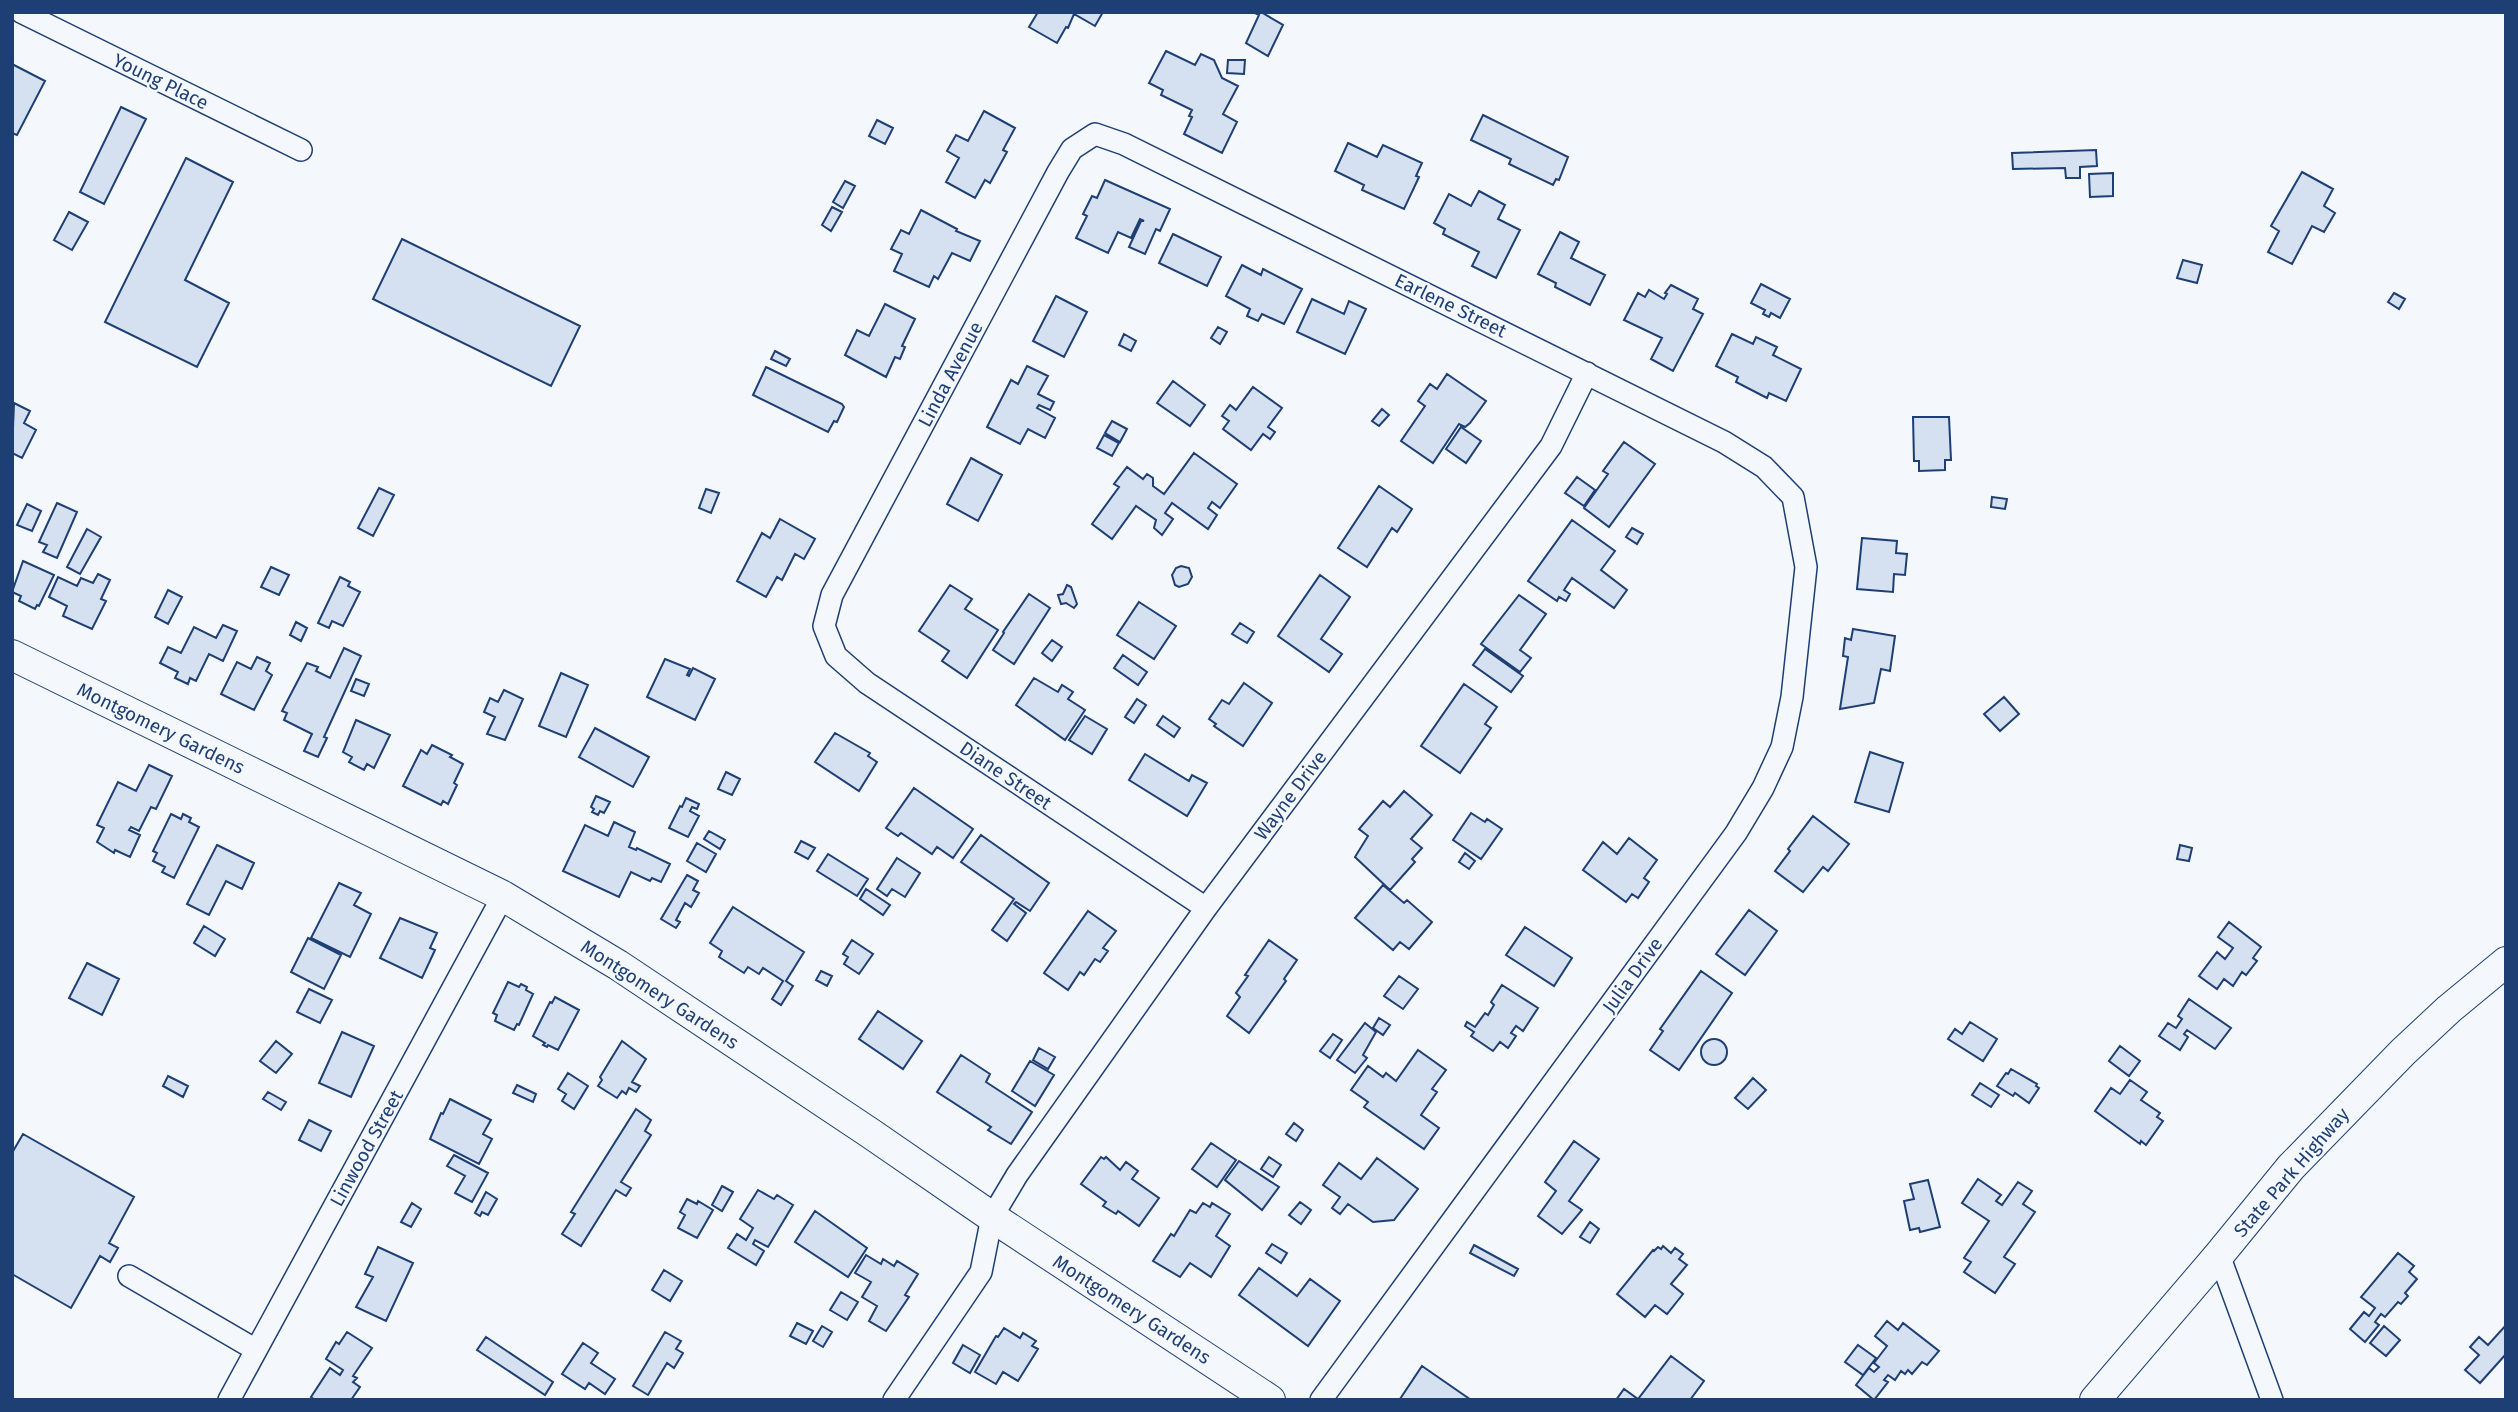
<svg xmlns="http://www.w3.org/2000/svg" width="2518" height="1412" viewBox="0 0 2518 1412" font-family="'Fira Sans',sans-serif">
<rect width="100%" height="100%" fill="#f4f7fb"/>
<path fill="#d5e0f0" stroke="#1d3f73" stroke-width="2" d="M1038,12H1103L1095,26L1074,14L1068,28L1066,27L1057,43L1029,27Z
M1253,12H1261L1283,25L1268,56L1246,43L1259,15Z
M1166,51L1195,65L1201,54L1214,60L1222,78L1238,86L1223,114L1237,122L1222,153L1184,134L1192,117L1189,116L1192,110L1161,95L1163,90L1149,83Z
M1228,60H1245L1244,74L1227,73Z
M12,64L45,81L17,135L12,133Z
M121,107L146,119L104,204L80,192Z
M984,111L1015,128L1003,150L1007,152L990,183L985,180L975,198L946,182L959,158L947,151L956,135L968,141Z
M1483,115L1568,157L1559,180L1556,179L1553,185L1509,164L1511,159L1471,140Z
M877,120L893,128L885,144L869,136Z
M1348,143L1377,157L1383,145L1422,163L1416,176L1419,177L1404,209L1362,190L1364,185L1335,171Z
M2096,150L2097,166L2080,167V178H2066L2065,168L2013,169L2012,153Z
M186,158L233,182L185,280L229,303L197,367L105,322Z
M2302,172L2333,189L2324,206L2335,213L2324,232L2312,226L2292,264L2268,252L2279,231L2271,226Z
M2113,173V196L2090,197L2089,174Z
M1105,180L1170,209L1160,231L1156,229L1145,254L1129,247L1141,221H1144L1140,219L1131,238L1118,232L1108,253L1076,238L1087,216L1083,214L1092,196L1097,198Z
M845,181L855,186L843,208L833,202Z
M1479,191L1505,205L1498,219L1520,230L1496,278L1472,266L1479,252L1443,234L1445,229L1434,223L1449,194L1471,206Z
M832,207L842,212L831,231L822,225Z
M921,210L957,229L956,231L980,241L970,261L952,253L938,279L934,276L929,287L894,271L902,254L891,249L901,230L909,234Z
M69,212L88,222L72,250L54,240Z
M1560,232L1579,242L1571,258L1605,275L1590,305L1555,287L1556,283L1538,274Z
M1173,234L1221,257L1207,286L1159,263Z
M402,239L580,326L551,386L373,299Z
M2183,260L2202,265L2197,283L2177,278Z
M1242,265L1261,275L1263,269L1302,289L1284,324L1262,314L1258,321L1247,316L1250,309L1226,296Z
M1761,284L1790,299L1780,318L1771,313L1769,317L1763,314L1765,310L1751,303Z
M1671,285L1698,299L1693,309L1703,314L1673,371L1651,359L1662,338L1624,320L1638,293L1645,297L1649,290L1664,299L1667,294L1665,293Z
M2394,293L2405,299L2399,309L2388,302Z
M1056,296L1087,312L1064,357L1033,341Z
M1312,299L1344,314L1349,301L1366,309L1345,354L1297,332Z
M885,304L915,319L902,346L905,347L900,359L895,357L886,377L845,355L857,330L869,336Z
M1218,327L1227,332L1220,344L1211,338Z
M1124,334L1136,341L1131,351L1119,345Z
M1732,334L1753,344L1756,337L1777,347L1773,355L1801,369L1786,401L1769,393L1767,398L1736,382L1738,377L1716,366Z
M775,351L790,359L786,366L771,359Z
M1027,366L1048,376L1038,394L1054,402L1050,410L1039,405L1037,408L1055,418L1045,438L1028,429L1020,444L987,427L1011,380L1018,384Z
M766,367L842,404L844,407L837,422L834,421L828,432L753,395Z
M1447,374L1486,401L1470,423L1465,427L1459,424L1433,463L1401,441L1425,406L1418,401L1430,384L1437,389Z
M1173,381L1205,405L1190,426L1157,403Z
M1253,387L1282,408L1268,427L1275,432L1270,439L1263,434L1251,450L1223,429L1229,421L1222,416L1230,405L1236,410Z
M14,403L30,411L24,423L36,430L22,458L12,453Z
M1382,409L1389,415L1379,426L1372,421Z
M1913,417H1949L1951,460H1945V470L1919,471V461H1914Z
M1112,421L1127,429L1120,442L1105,433Z
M1461,427L1481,441L1466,463L1446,449Z
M1104,435L1119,443L1112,456L1097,448Z
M1624,442L1655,464L1609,527L1584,508L1608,474L1603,471Z
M1194,453L1237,484L1220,508L1212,502L1208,508L1217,515L1208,529L1172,503L1165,513L1173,519L1162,535L1154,528L1156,520L1136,506L1112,539L1092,524L1119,487L1114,484L1127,467L1143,479L1147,474L1153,478V486L1164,494Z
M971,458L1002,475L978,521L947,504Z
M1577,477L1595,490L1584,506L1565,493Z
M1379,486L1412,509L1397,532L1392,528L1367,567L1338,548Z
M379,488L394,495L373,536L358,528Z
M706,489L719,493L711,513L699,508Z
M1992,497L2007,499L2005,509L1991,507Z
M57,503L77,512L57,558L43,552L47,545L39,542Z
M27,504L41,511L32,531L17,525Z
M780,519L815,539L804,559L795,554L782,580L777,577L766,597L737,581L762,533L770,538Z
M1572,520L1615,551L1601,570L1627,590L1614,608L1572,578L1564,590L1570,594L1566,601L1559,597L1557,601L1528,581Z
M1632,528L1643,534L1637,544L1626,537Z
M87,529L101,537L80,574L67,567Z
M1862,538L1897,541L1896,553L1907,554L1905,575L1894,574L1893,592L1857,589Z
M23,561L54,575L39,606L37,605L35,609L19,601L21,596L12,592Z
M1181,566L1189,568L1192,577L1188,584L1179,587L1175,585L1172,575L1176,568Z
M271,567L289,575L279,595L261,587Z
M98,574L110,580L101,599L106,601L92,629L63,616L67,606L49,597L58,577L77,586L81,578L93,583Z
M1320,575L1350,597L1321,639L1342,654L1329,672L1278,636Z
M340,577L350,582L348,586L360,592L343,626L332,621L329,628L318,623Z
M950,585L972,599L965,609L998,630L967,678L942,661L949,651L919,631Z
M1067,585L1071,587L1077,604L1074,608L1066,603L1061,604L1058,595L1063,594Z
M168,590L182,597L168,624L155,617Z
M1029,594L1050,608L1014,664L993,650L1004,633L1003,632Z
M1519,595L1546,614L1520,650L1531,658L1520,672L1481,644Z
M1139,602L1176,626L1154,659L1117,635Z
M296,622L307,628L301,641L290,635Z
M1240,623L1254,632L1247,643L1232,634Z
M223,625L237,631L223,661L209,654L196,681L190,678L188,684L175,678L178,672L160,663L168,647L181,653L194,627L216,638Z
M1853,629L1895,636L1890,671L1881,669L1874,703L1840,709L1848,657L1843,656L1845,638L1851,640Z
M1052,640L1062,647L1052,661L1042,653Z
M344,648L361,656L324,737L327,738L318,757L304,751L312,734L284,720L287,713L282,711L307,663L318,667L316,671L330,678Z
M1485,649L1523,676L1511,692L1473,665Z
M1123,655L1147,672L1138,685L1114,668Z
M257,657L270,663L266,671L272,675L254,710L221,694L237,662L251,669Z
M665,659L690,669L687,675L689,676L693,668L715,679L695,720L647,697Z
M561,673L588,685L566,737L539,726Z
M1034,678L1058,692L1062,685L1073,692L1068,699L1085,710L1065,740L1016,705Z
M356,679L369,684L364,696L351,691Z
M1244,683L1272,703L1243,746L1214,726L1216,724L1209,719L1222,700L1229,704Z
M1464,684L1497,707L1485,724L1491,728L1460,773L1421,746Z
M504,690L523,699L505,740L487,734L495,717L484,712L490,698L498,702Z
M2004,697L2019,714L2000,731L1984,714Z
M1137,699L1146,705L1134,723L1125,717Z
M1085,716L1107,729L1092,754L1069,740Z
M1163,716L1180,728L1174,737L1157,725Z
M356,720L390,735L374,768L367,764L364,770L349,762L352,757L343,752Z
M595,728L649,757L633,787L579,757Z
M835,733L870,753L868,756L877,762L859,791L815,762Z
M432,745L452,755L450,757L463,764L454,783L457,785L448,804L443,801L441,805L403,786L421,750L427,754Z
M1870,752L1903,763L1889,812L1855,802Z
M1145,754L1189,781L1192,775L1207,783L1187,816L1129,780Z
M149,765L172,776L156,809L151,807L139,831L131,827L129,830L140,835L130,857L115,850L114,853L97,842L104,828L97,825L118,782L136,791Z
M726,772L740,779L732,795L718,789Z
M914,788L973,829L953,858L937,847L932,854L901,833L898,836L886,828Z
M1404,791L1432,815L1411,839L1422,848L1412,859L1415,862L1390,890L1355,857L1368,836L1359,829L1383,801L1390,807Z
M596,796L610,802L604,813L600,811L598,815L592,812L594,809L591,807Z
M686,798L699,804L697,809L692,807L690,811L699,816L688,837L669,828L680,806L682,807Z
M1471,813L1485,822L1487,819L1502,829L1481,859L1453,840Z
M171,814L181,819L183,814L191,818L189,822L199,827L174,878L162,872L165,867L153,861L157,853L153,851Z
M1813,816L1849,844L1828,871L1823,867L1803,892L1775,871L1790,851L1788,849Z
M614,822L635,832L629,847L636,850L637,848L670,864L661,882L652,878L650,881L631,872L619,897L563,871L585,825L608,836Z
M709,831L725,840L720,849L704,839Z
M981,835L1049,883L1030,911L1016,902L1014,904L1026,913L1007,941L992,930L1014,899L961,862Z
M1629,838L1657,860L1644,878L1649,882L1638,898L1632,894L1626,902L1583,870L1603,842L1617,854Z
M801,841L815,848L808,859L795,852Z
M697,843L716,854L706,872L687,861Z
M217,845L254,863L242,889L226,881L209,915L187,904Z
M2180,845L2192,848L2189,861L2177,859Z
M1465,853L1475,861L1469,869L1459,862Z
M828,854L868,879L857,896L817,871Z
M897,858L920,873L905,897L892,889L887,896L877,889Z
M687,875L698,881L693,890L699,893L691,907L685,903L676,920L680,922L676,928L661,919Z
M339,883L361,893L354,905L371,914L350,957L311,938Z
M1383,885L1404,903L1407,900L1432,922L1409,949L1400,942L1393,950L1355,918Z
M866,889L890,905L883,915L860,899Z
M733,907L804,952L786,981L793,986L781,1005L772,999L783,981L763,968L759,974L748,967L744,973L719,957L722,951L710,943Z
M1749,910L1777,931L1745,975L1716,954Z
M1088,911L1116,931L1103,948L1108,951L1100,962L1095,959L1084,975L1080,972L1068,990L1044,973Z
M400,918L437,933L430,948L435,950L422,978L380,958Z
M2229,922L2261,947L2253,958L2257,961L2246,975L2242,972L2233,986L2224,979L2217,989L2199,976L2217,952L2225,959L2233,948L2218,937Z
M204,926L225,939L215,956L194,943Z
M1525,927L1572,958L1554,986L1506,955Z
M308,938L341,955L324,989L291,972Z
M852,940L873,954L859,974L844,964L848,957L843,954Z
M1269,940L1297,960L1284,979L1286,981L1249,1033L1227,1016L1240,997L1236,993L1248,976L1245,975Z
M87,963L119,979L102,1015L69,998Z
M821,971L832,976L827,986L816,980Z
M1701,971L1732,993L1679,1070L1650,1050L1663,1031L1660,1029Z
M1399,976L1418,989L1403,1009L1384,996Z
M508,982L519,987L521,984L527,987L526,990L533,994L519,1025L517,1024L514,1030L495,1021L497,1015L493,1013Z
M1502,985L1538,1008L1523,1031L1516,1026L1511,1033L1516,1036L1508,1048L1500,1042L1493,1051L1471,1036L1474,1032L1465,1026L1467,1022L1475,1027L1485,1013L1488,1015L1494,1005L1491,1002Z
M309,989L332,1000L320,1023L297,1012Z
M555,997L579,1010L558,1050L548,1045L547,1047L543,1045L545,1043L533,1036L550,1002L552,1003Z
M2189,999L2231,1028L2215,1049L2187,1030L2184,1034L2188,1037L2180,1050L2159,1036L2168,1023L2176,1028L2182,1019L2178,1016Z
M878,1011L922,1041L903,1069L859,1039Z
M1379,1018L1390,1025L1383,1035L1373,1028Z
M1970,1022L1997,1039L1983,1061L1948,1039L1955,1029L1962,1034Z
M1365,1023L1376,1032L1363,1055L1367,1058L1355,1073L1337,1060Z
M342,1032L374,1046L351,1097L319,1083Z
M1333,1034L1342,1040L1330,1058L1320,1051Z
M1701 1052a13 13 0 1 1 26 0a13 13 0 1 1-26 0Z
M276,1041L292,1054L276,1073L260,1061Z
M622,1041L646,1059L632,1082L640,1086L636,1092L629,1088L626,1094L622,1091L617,1098L598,1086L602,1080L600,1077Z
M2120,1046L2140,1061L2129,1076L2109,1061Z
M1039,1048L1055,1057L1048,1069L1033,1060Z
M1418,1050L1446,1070L1432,1089L1437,1092L1421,1115L1439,1128L1424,1149L1364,1107L1368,1102L1351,1090L1368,1066L1383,1077L1386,1073L1396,1081Z
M961,1055L990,1074L986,1082L1032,1112L1011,1144L988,1130L991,1127L937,1092Z
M1030,1061L1054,1075L1035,1106L1012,1091Z
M2011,1069L2037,1084L2036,1086L2039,1088L2029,1103L2015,1093L2013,1096L1997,1086L2006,1073L2008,1074Z
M568,1073L588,1086L574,1109L562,1101L566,1094L558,1089Z
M168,1076L188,1086L183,1097L163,1086Z
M1753,1078L1766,1090L1748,1109L1735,1098Z
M2130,1080L2147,1092L2141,1100L2160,1113L2157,1117L2163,1121L2146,1145L2141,1141L2140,1144L2095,1111L2111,1088L2120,1094Z
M1980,1083L1999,1095L1991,1107L1972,1095Z
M517,1085L536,1094L533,1102L513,1093Z
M268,1092L286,1102L281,1110L263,1099Z
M450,1099L491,1120L483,1134L492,1139L479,1164L430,1139L441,1113L443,1114Z
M636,1109L651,1120L645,1131L651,1135L621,1182L631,1188L626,1196L616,1190L581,1246L562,1234L575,1214L571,1212Z
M309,1120L331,1131L321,1151L299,1140Z
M1294,1123L1303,1130L1296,1141L1286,1134Z
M23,1134L134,1197L109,1243L118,1248L110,1262L100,1256L71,1308L12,1274V1153Z
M1574,1141L1599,1159L1569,1201L1582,1210L1562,1234L1538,1216L1556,1191L1545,1182Z
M1211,1143L1236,1160L1217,1187L1192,1169Z
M454,1155L488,1173L472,1202L455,1193L465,1176L447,1166Z
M1101,1157L1104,1159L1106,1157L1120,1170L1126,1162L1138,1171L1132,1179L1159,1198L1139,1226L1118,1211L1116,1214L1103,1206L1106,1202L1081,1184Z
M1269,1157L1281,1165L1273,1177L1261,1169Z
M1377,1158L1418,1189L1394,1220L1373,1222L1348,1204L1340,1214L1332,1208L1340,1197L1323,1185L1339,1163L1361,1179Z
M1239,1161L1279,1187L1262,1210L1225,1180Z
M1978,1179L2001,1195L1996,1201L2002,1205L2018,1182L2032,1191L2023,1204L2035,1212L2004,1257L2015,1264L1995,1293L1964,1272L1971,1262L1964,1258L1989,1221L1962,1203Z
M1928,1180L1940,1227L1920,1232L1919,1228L1910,1230L1904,1201L1914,1199L1910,1184Z
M722,1186L733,1192L722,1211L712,1205Z
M758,1190L774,1199L777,1195L793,1205L768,1247L755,1240L753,1244L764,1251L756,1265L728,1248L737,1234L746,1240L753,1228L740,1219Z
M486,1192L497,1199L488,1215L482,1212L480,1216L475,1213Z
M687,1199L697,1204L698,1201L713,1210L697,1238L678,1228L685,1215L680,1212Z
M1300,1202L1311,1210L1301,1224L1289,1215Z
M412,1203L421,1209L411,1227L401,1222Z
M1203,1203L1210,1207L1212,1203L1230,1214L1216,1236L1230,1246L1211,1277L1190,1263L1180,1277L1153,1261L1171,1234L1174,1236L1190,1210L1196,1213Z
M815,1211L867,1248L848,1277L795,1242Z
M1590,1222L1599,1229L1590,1243L1580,1237Z
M1272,1244L1287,1253L1281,1263L1266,1253Z
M1474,1245L1518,1269L1514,1276L1470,1253Z
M1663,1246L1671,1253L1675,1248L1683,1254L1679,1259L1687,1265L1671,1284L1683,1294L1667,1314L1655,1305L1645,1317L1617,1294L1653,1250L1654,1251L1658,1247L1661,1249Z
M378,1247L413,1263L386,1321L356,1307L373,1277L365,1274Z
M2398,1253L2414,1266L2409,1272L2417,1279L2405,1293L2408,1296L2401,1304L2398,1302L2385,1317L2381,1314L2375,1322L2379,1325L2365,1342L2350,1329L2364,1312L2369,1316L2375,1308L2361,1297Z
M866,1255L881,1264L883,1259L894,1266L897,1261L918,1274L905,1295L909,1297L886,1331L869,1321L877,1306L862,1297L871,1282L855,1273Z
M1259,1268L1297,1296L1310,1279L1340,1301L1308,1346L1239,1295Z
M664,1270L682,1281L670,1301L652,1290Z
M841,1292L858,1302L847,1320L830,1310Z
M1887,1321L1898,1330L1903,1323L1939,1351L1927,1365L1922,1362L1912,1374L1908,1370L1905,1374L1901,1371L1895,1380L1888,1375L1884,1380L1888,1382L1874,1400L1856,1385L1869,1368L1874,1372L1879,1367L1874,1363L1887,1346L1875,1336Z
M797,1323L813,1331L806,1344L790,1336Z
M2506,1325V1354L2480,1383L2465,1370L2479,1355L2470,1347L2479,1337L2488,1345Z
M822,1326L832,1332L823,1347L813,1341Z
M2384,1326L2400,1340L2386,1356L2370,1343Z
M1004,1328L1020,1338L1023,1333L1036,1341L1032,1346L1038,1349L1018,1381L1003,1372L996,1384L975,1372L996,1336L998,1337Z
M347,1332L372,1348L353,1376L357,1378L353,1382L360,1387L351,1400H315L311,1397L330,1368L340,1375L343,1370L326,1359L336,1342L339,1344Z
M665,1332L681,1341L676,1349L683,1353L674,1368L667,1363L648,1395L633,1386Z
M486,1337L553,1382L545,1395L477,1350Z
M583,1343L598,1353L591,1363L615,1379L605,1394L589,1383L585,1389L562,1374Z
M963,1345L980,1355L970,1373L953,1363Z
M1858,1345L1876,1358L1863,1375L1845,1362Z
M1671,1356L1704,1381L1690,1400H1616L1624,1389L1638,1399Z
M1422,1366L1471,1400L1400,1399Z"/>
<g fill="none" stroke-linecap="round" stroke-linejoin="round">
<defs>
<path id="street" d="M21,12L301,150
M1206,908L867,683L836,656L824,626L832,595L1058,172L1072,149L1095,134L1124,144L1724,442L1764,467L1793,497L1806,567L1792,697L1782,747L1763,788L1736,833L1321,1400
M2219,1255L2272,1400
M129,1276L256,1350
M229,1400L503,896
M894,1400L981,1272L992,1217L1017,1175L1206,908L1551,446L1587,373"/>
<path id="secondary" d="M12,655L503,896L618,965L870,1133L992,1217L1270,1400
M2095,1400L2219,1255L2291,1167L2403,1052L2449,1009L2506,962"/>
</defs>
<use href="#street" stroke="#1d3f73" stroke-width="24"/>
<use href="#secondary" stroke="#1d3f73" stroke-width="32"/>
<use href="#street" stroke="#f4f7fb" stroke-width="21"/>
<use href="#secondary" stroke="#f4f7fb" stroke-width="30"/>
</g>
<g text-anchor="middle" stroke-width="5" stroke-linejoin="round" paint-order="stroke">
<g font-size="19" fill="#1d3f73" stroke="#f4f7fb">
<text transform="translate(161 81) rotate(26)" y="7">Young Place</text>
<text transform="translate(1451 305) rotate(26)" y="7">Earlene Street</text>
<text transform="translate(950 374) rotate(-62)" y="7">Linda Avenue</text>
<text transform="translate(161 728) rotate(26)" y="7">Montgomery Gardens</text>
<text transform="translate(1006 775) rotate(34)" y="7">Diane Street</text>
<text transform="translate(1290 795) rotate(-53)" y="7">Wayne Drive</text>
<text transform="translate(1632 975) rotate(-54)" y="7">Julia Drive</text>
<text transform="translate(660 994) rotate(33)" y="7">Montgomery Gardens</text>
<text transform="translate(366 1148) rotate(-61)" y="7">Linwood Street</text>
<text transform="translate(2291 1172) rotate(-49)" y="7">State Park Highway</text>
<text transform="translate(1132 1309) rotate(33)" y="7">Montgomery Gardens</text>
</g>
</g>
<rect width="2518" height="1412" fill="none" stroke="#1d3f73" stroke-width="28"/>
</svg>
